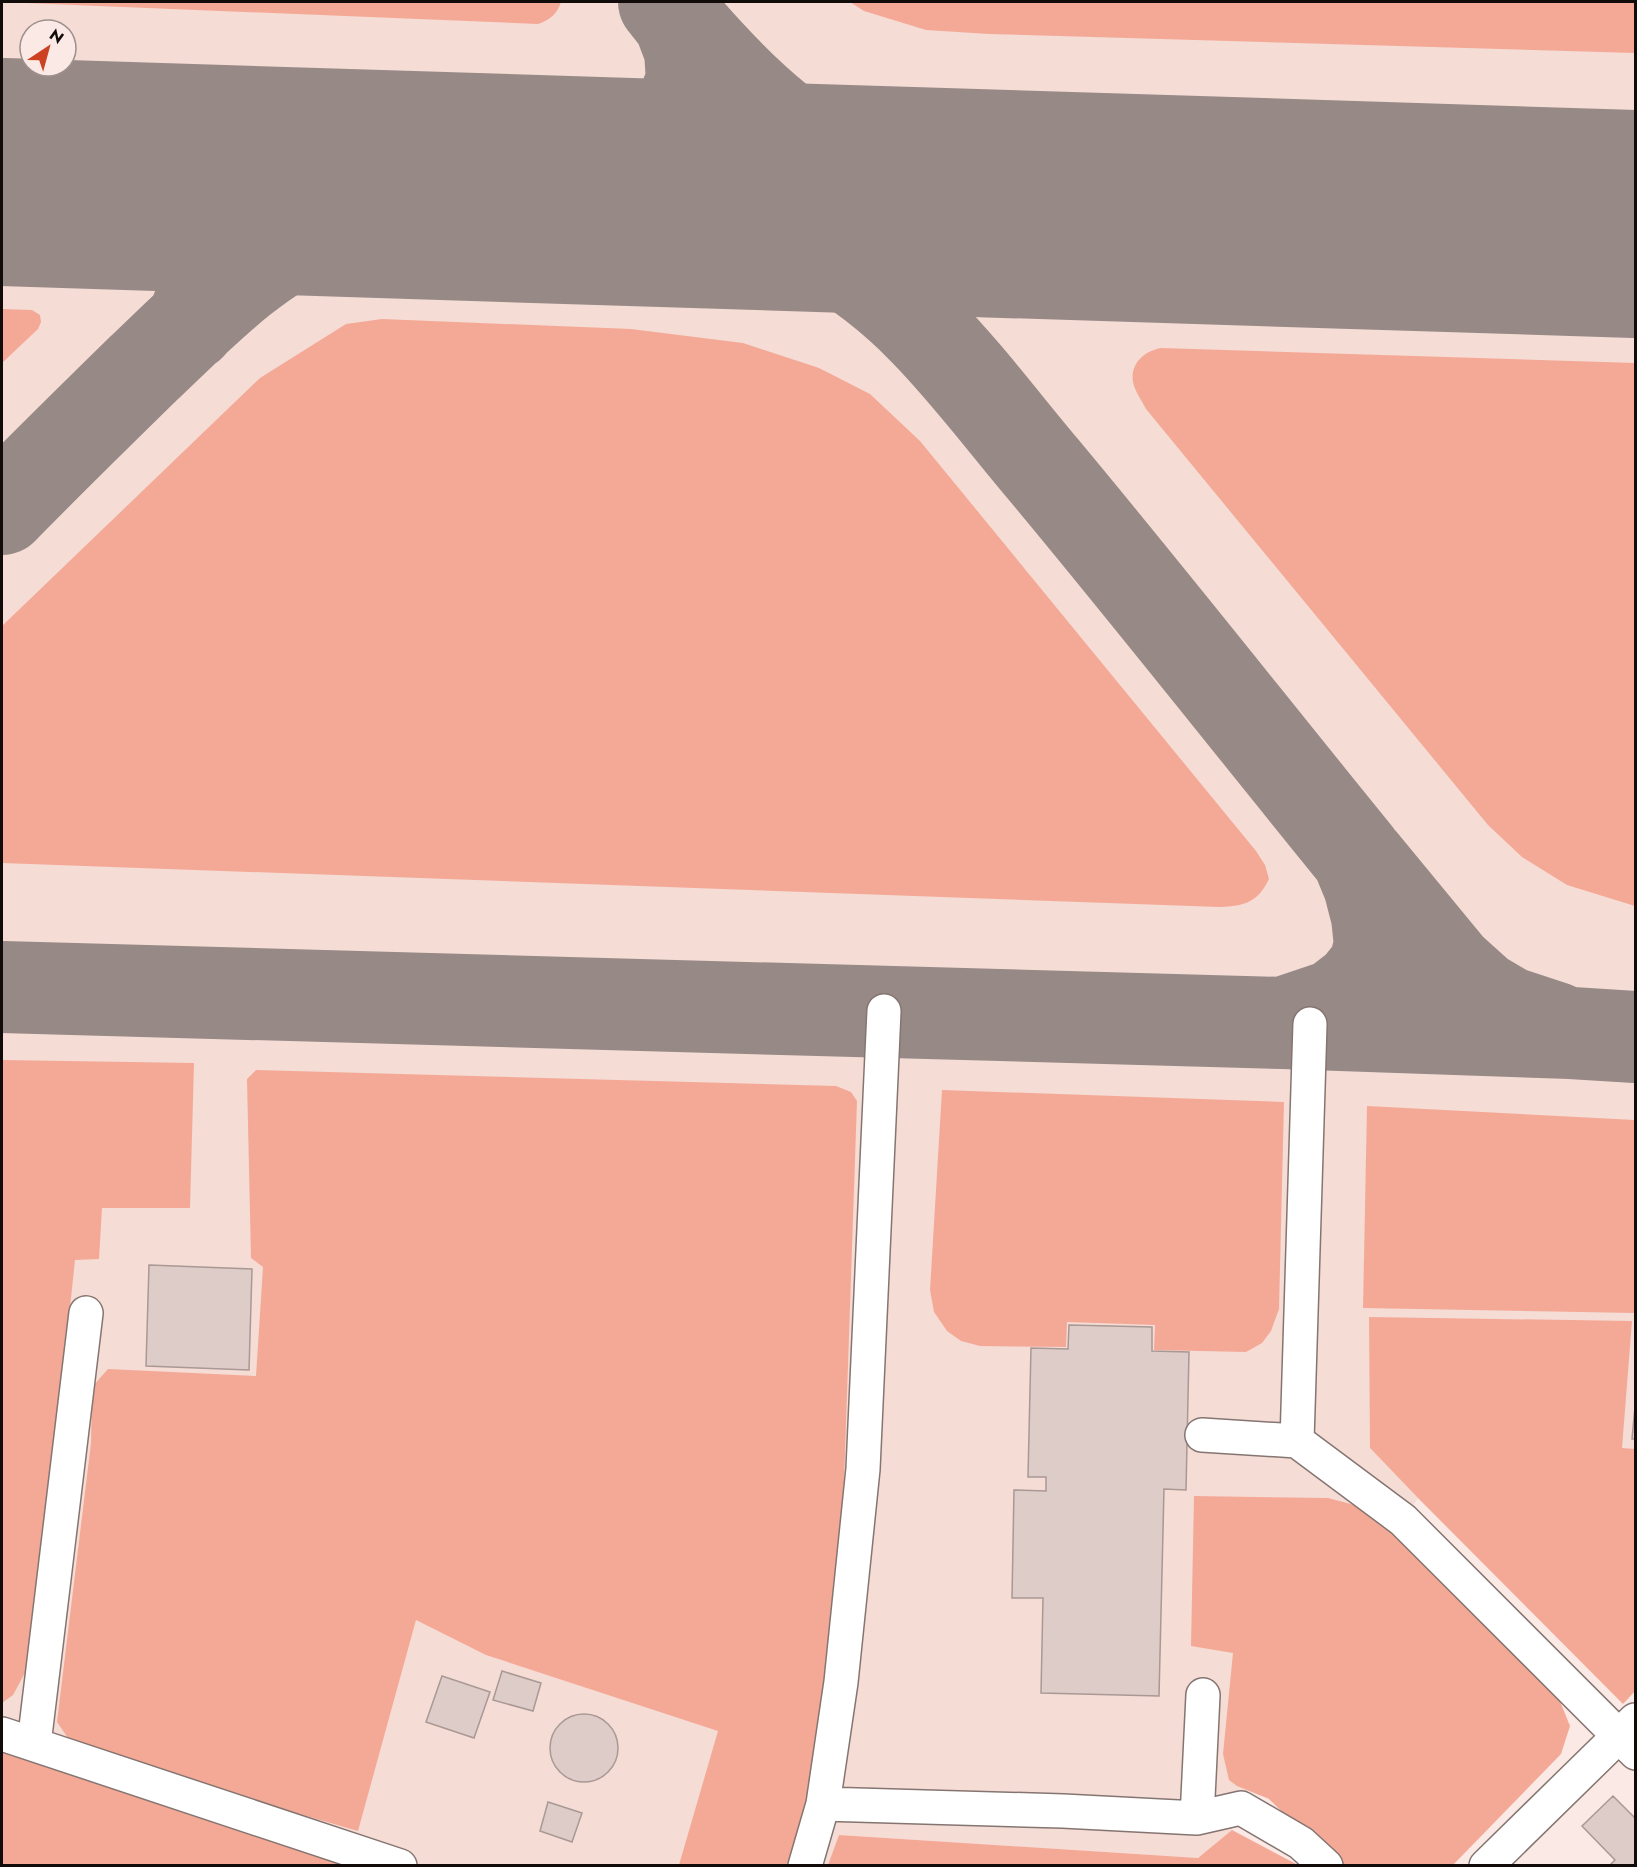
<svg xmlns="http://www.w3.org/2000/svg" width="1637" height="1867" viewBox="0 0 1637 1867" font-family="Jost,sans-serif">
<rect width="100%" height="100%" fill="#fbe9e5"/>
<path fill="#f5dcd5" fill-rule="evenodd" d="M2,2H1635V1449L1370,1448L1418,1498L1403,1520L1250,1787L1232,1830L1198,1858L839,1835L828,1866H2ZM30,30H66V66H30Z"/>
<path fill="#f4a997" d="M2,2H561C557,14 550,20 538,24Z
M850,2H1635V53L989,34L926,30L864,11Z
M2,309L32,310L40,315L41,322L38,329L2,363Z
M382,319L631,329L743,343L819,368L870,394L920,441L1256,851L1265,865L1269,879C1258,902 1245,906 1220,907L2,863V626L260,378L346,324Z
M1161,348L1635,363V906L1567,885L1522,857L1488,825L1146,409C1142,401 1135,392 1133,382C1130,364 1144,351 1161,348Z
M2,1060L194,1063L190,1208H102L99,1259L75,1260L33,1658L13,1695L2,1703Z
M256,1070L836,1086L851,1092L857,1101L842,1542L813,1786L787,1865H679L718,1731L486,1655L416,1620L358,1831L97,1755L70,1741L57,1722L91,1443L92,1387L108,1369L256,1376L263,1267L251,1258L247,1079Z
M942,1090L1284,1102L1279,1309L1271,1331L1262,1343L1246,1352L1154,1350L1155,1325L1067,1322L1066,1347L980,1346L961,1341L947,1331L934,1312L930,1290Z
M1367,1106L1635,1120V1313L1363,1308Z
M1369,1317L1632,1321L1622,1448L1635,1449L1636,1690L1623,1704L1418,1498L1370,1448Z
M1194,1496L1328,1498L1362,1507L1391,1526L1557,1694L1570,1726L1561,1754L1453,1865H1337L1269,1799L1237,1786L1229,1780L1223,1754L1233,1653L1191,1646Z
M2,1751L358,1865H2Z
M1232,1830L1298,1865H828L839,1835L1198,1858Z"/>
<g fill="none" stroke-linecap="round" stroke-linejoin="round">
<path stroke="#968986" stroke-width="92" d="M679,21C724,73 781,133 844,163C852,166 861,169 870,172C947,199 1031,200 1113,207
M128,176C145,185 161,194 176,206C182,211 186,218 190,224C215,257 208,291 190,325
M576,191C662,202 745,210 824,252C916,301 977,391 1043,469C1149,596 1252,727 1357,856L1369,885L1377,916L1380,945L1374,968L1358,988L1336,1005L1283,1023
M576,191L612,179L638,164L662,139L680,111L692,81L690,50L679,21L664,2
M2,509C49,461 96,415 144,368C199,316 255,256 327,227C374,207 431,200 481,188
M1361,861L1450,969L1480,996L1507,1012L1555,1028
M2,987L1283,1023L1571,1033L1636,1037"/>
<path stroke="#968986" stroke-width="228" d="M2,172L1636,224"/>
</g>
<path fill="#deccc8" stroke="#a99894" stroke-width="1.5" d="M149,1265L252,1269L249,1370L146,1366Z
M1069,1325L1152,1327V1351L1189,1352L1186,1490L1164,1489L1159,1696L1041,1693L1043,1598H1012L1014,1490L1046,1491V1477H1028L1031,1348L1068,1349Z
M1636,1396V1439H1632Z
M502,1671L541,1683L533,1711L493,1700Z
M442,1676L490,1692L474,1738L426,1722Z
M550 1748a34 34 0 1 1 68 0a34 34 0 1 1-68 0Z
M1613,1796L1636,1819V1866H1609L1615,1860L1582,1826Z
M548,1802L582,1813L572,1842L540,1831Z"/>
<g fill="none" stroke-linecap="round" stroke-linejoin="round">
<defs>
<path id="minor" d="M1310,1024L1297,1441L1403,1520L1636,1753
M1202,1435L1297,1441
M2,1734L400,1866
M34,1744L86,1313
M823,1804L1063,1811L1197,1818L1241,1808L1301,1843L1326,1866
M1197,1818L1203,1695
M805,1866L823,1804L841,1682L863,1469L884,1011
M1486,1866L1635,1720"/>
</defs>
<use href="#minor" stroke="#857571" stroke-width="36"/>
<use href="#minor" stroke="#fff" stroke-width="33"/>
</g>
<rect width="1637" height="1867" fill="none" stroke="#110b0a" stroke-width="6"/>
<g transform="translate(48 48) rotate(36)"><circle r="28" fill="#fbe9e5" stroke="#9d908d" stroke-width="1.5"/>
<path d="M0-4.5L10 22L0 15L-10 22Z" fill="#cb4122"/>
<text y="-9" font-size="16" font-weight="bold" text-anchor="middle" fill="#110b0a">N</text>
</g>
</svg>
